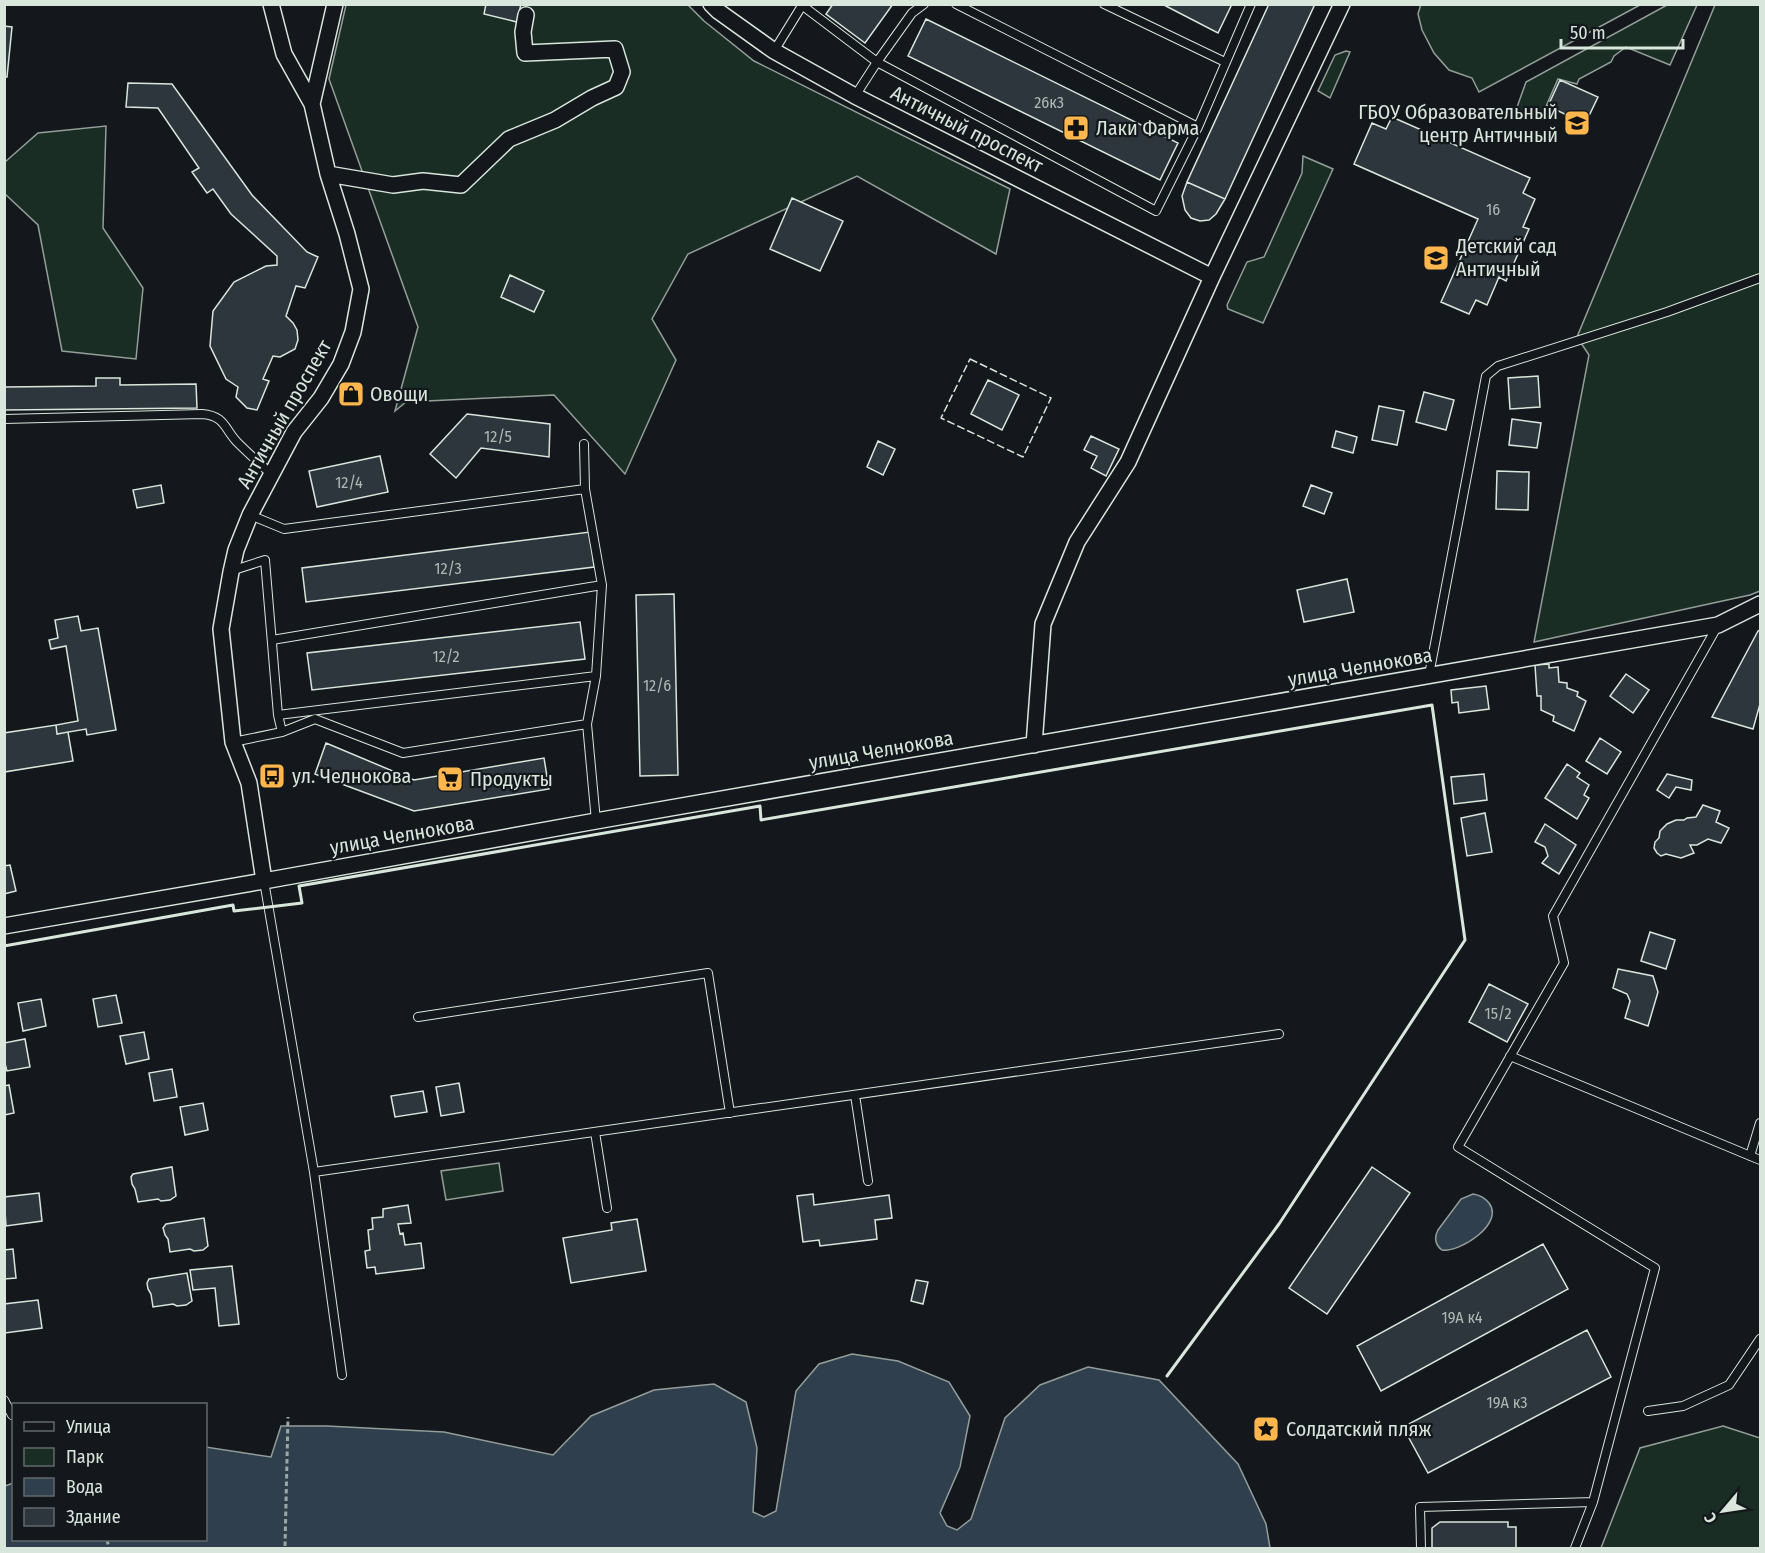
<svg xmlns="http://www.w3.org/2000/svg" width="1765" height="1553" viewBox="0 0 1765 1553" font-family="'Fira Sans Condensed',sans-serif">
<rect width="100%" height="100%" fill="#14181c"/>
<path fill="#1a2d24" stroke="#939e99" stroke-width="1.5" d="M1421,4H1640V5L1479,92L1472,78L1449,70L1434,53L1422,30L1418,14Z
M346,5H688L704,21L754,61L1010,189L996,254L857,176L688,254L652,319L676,360L625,474L554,395L406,402L395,411L418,327L329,79Z
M1667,5H1697L1670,65L1626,47L1614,56L1611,62L1579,79L1577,84L1558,79L1540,120L1516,110L1526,82Z
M1715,5H1760V591L1750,595L1534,642L1589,355L1577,337Z
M1346,51L1350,52L1330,98L1318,91L1335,55Z
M106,126L103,228L143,288L136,359L62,351L38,225L5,194V162L38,133Z
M1303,156L1333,169L1263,323L1228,309L1227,305L1247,262L1264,257L1302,173Z
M499,1163L503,1191L446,1200L441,1171Z
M1723,1426L1760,1438V1548H1601L1640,1448Z"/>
<path fill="#2f3f4d" stroke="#939e99" stroke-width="1.5" d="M1473,1194C1480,1195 1485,1198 1489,1203C1505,1224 1459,1253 1442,1250C1435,1245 1434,1237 1438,1230L1461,1199Z
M852,1354L898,1361L949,1382L970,1416L960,1467L940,1513L947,1526L957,1530L971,1519L1005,1418L1040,1385L1088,1367L1159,1380L1238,1464L1266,1524L1270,1548H5V1486L13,1483L14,1540H206V1447L271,1457L281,1426H327L444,1432L553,1455L591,1416L654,1390L714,1384L746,1402L757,1448L753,1512L764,1517L776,1511L796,1391L819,1364Z"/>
<path fill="#2c363c" stroke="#d8e6dc" stroke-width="1.5" d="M486,4H521L517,22L484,14Z
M833,4H893L865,43L826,14Z
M1162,4H1232L1218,33Z
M1269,4H1315L1225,199L1187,182Z
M926,19L1178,143L1160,180L908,56Z
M4,26L12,27L7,77H4Z
M1560,80L1598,97L1585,124L1548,106Z
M128,83L172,84L252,195L307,252L318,257L305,288L296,286L286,316L293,323L297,330L298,340L295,349L280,357L273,356L263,379L269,381L257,410L247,408L236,397L238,387L226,379L210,346L213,311L234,282L266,266L277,265V256L231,214L213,189L207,193L192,172L199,168L158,108L126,107Z
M1392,117L1530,178L1523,193L1535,199L1523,227L1529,229L1506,281L1499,277L1487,305L1476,300L1469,314L1441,302L1478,219L1354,164L1372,123L1386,129Z
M1187,182L1225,199L1216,214L1209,220L1200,221L1191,218L1185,210L1182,196Z
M792,198L843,221L820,271L770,249Z
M510,275L544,291L534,312L501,297Z
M1538,376L1540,407L1510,409L1508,378Z
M96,378H120V385L196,384L197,408L4,410V387L96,386Z
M988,380L1019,395L1002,430L971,414Z
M1424,392L1454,400L1446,430L1416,422Z
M1379,406L1404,411L1397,445L1372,440Z
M467,414L550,424L549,457L481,448L456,478L430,454Z
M1512,419L1541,423L1537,448L1509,445Z
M1336,431L1357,437L1353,453L1332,447Z
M1091,436L1119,449L1106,476L1091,468L1097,456L1084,450Z
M878,441L895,449L883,475L867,467Z
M380,456L388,492L317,507L309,471Z
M1497,471L1529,472L1528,510L1496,509Z
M161,485L164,503L137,508L133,490Z
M1311,485L1332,493L1324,514L1303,506Z
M590,532L594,567L306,602L302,568Z
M1347,579L1354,612L1304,622L1297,590Z
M674,594L678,775L640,776L636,595Z
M78,616L81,631L98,628L116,730L87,735L86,729L57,734L56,725L78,721L66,646L51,649L49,640L58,638L55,620Z
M580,622L585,659L312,690L307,653Z
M1760,630V704L1753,729L1712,717L1758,631Z
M1549,664V668L1558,667L1559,682L1567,683V688L1578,692L1577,696L1586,701L1574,731L1553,721L1554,716L1541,710V696H1537L1535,665Z
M1626,674L1649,690L1633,713L1610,696Z
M1486,686L1489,709L1459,713L1458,702L1452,703L1451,690Z
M56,725L57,734L68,732L73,761L4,772V733Z
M1600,738L1621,752L1607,774L1586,761Z
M326,743L414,780L544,758L549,789L414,811L315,774Z
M1567,764L1580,773L1577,777L1589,785L1584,795L1589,798L1577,819L1545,798Z
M1484,774L1487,800L1454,804L1451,777Z
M1667,774L1692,780L1691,790L1676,787L1669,798L1657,790Z
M1703,805L1720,811L1716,822L1729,828L1721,843L1708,839L1697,845H1690L1694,853L1681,858L1666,854L1661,856L1657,853L1654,848L1655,842L1659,838L1660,831L1667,824L1676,820H1684L1687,818L1696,817Z
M1485,813L1492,852L1467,856L1461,818Z
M1545,824L1576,845L1559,874L1542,863L1548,856L1545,847L1535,842Z
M10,865L16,891L4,894V866Z
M1650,932L1675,940L1666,969L1641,961Z
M1618,969L1653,976L1658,992L1648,1026L1625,1018L1630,1001L1627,994L1613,988Z
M1489,984L1528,1004L1507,1042L1469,1022Z
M116,995L122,1023L98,1027L93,999Z
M41,999L46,1026L23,1031L18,1003Z
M144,1032L149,1059L126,1064L120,1036Z
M25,1039L30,1067L7,1071L4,1060V1043Z
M172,1069L177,1097L154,1101L149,1073Z
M459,1083L464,1112L441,1116L436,1087Z
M9,1085L14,1113L4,1115V1086Z
M423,1091L427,1112L395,1117L391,1096Z
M203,1103L208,1130L185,1135L180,1107Z
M172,1167L176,1196L170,1200L161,1201L158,1199L138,1202L135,1189L132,1184L131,1177L133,1174Z
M1372,1167L1410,1193L1327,1314L1289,1288Z
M39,1193L42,1221L6,1226L4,1197Z
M813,1194L814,1205L889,1195L892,1218L875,1220L877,1239L820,1246L819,1240L803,1242L797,1196Z
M408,1205L411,1223L398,1224L400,1234L403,1233L405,1245L421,1243L424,1268L376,1274L375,1267L367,1268L365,1251L370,1250L368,1230L373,1229L372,1218L383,1217V1209Z
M204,1218L208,1246L203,1250L194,1251L190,1249L170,1252L168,1239L165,1235L163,1228L166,1224Z
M637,1219L646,1271L571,1283L563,1238L612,1230L611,1223Z
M1543,1244L1568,1289L1381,1391L1357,1346Z
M13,1249L16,1278L4,1279V1250Z
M232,1266L239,1324L219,1326L215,1288L193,1290L190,1270Z
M187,1273L192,1301L186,1305L177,1306L173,1304L153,1307L151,1294L148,1289L147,1283L149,1279Z
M916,1280L928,1282L923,1304L911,1301Z
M38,1300L42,1328L5,1333L4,1304Z
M1587,1330L1611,1377L1428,1473L1403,1427Z
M1440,1522H1508V1527H1516V1548H1432V1528Z"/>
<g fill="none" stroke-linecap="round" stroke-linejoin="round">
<defs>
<path id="lane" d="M924,4L912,13L877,62L1156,211L1198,127L956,4
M1104,4L1225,62
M803,6L877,62L855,96
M774,51L803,4
M1198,127L1251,4
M4,419L202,414C225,416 224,428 237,442C248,453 260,464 272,475
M584,444L585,489L602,585
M250,515L284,529L585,489
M231,571L265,560L278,715L282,732
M272,640L602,585L596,676L587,724
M1429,675L1486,376L1498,366L1667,312L1760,278
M278,715L596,676
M233,742L282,732L315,719L403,753L587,724L596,821
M264,881L314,1172L342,1375
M418,1017L708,973L730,1113
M1510,1056L1760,1160
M855,1095L868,1181
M595,1132L607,1208
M1750,1156L1760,1123
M314,1172L1279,1034
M4,1400L12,1415
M1648,1411L1683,1406L1729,1385L1760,1339
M1421,1548L1420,1507L1593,1502
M1575,1548L1593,1502L1655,1268L1458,1147L1564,963L1553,916L1717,627"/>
<path id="street" d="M271,4L284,54L312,104
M711,4L718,11L774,51L855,96L1212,277
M328,174L393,185L423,181L461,185L509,139L555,120L592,98L616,87L622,72L615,49L525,53L523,32L526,15
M1034,745L1043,624L1077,542L1128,462L1212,277L1342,4
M264,881L249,783L233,742L221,629L231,572L236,550L250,515L294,432L321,398L341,364L353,332L361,289L347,234L328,174L312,104L335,4
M4,926L264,881L596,821L1718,625L1760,604"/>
</defs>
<use href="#lane" stroke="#d8e6dc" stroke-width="10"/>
<use href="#street" stroke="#d8e6dc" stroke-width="18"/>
<path stroke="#9da8a2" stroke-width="3" stroke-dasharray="4.5 3" stroke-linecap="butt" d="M82,1403V1404
M107,1540L109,1548
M285,1546L288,1417"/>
<use href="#lane" stroke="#14181c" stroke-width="8"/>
<use href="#street" stroke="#14181c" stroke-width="15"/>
<path stroke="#d8e6dc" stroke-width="1.5" stroke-dasharray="8 3" stroke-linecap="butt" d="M970,359L1051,398L1023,457L941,418Z"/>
<path stroke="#d8e6dc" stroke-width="3" d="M4,946L233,905L234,911L302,903L299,886L760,806L761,820L1432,705L1465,940L1279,1224L1167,1376"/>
</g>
<defs>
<symbol id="school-square" viewBox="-11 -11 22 22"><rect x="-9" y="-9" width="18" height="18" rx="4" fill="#ffb74d" stroke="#14181c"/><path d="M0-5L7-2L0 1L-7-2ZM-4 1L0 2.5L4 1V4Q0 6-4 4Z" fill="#111"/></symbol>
<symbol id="pharmacy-square" viewBox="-11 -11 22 22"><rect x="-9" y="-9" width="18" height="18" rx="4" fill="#ffb74d" stroke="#14181c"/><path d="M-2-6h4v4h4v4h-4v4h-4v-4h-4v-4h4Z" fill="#111"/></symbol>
<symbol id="shop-square" viewBox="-11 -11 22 22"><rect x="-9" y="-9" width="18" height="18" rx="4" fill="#ffb74d" stroke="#14181c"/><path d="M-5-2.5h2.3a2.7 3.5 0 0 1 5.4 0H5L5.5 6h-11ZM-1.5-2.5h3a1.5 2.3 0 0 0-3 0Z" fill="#111"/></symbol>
<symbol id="bus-square" viewBox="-11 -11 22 22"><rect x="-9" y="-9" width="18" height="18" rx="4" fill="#ffb74d" stroke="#14181c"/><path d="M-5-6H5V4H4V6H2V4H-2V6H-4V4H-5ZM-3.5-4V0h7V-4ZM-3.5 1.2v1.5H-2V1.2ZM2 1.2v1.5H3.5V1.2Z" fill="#111"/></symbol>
<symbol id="supermarket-square" viewBox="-11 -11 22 22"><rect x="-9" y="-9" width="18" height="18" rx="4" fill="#ffb74d" stroke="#14181c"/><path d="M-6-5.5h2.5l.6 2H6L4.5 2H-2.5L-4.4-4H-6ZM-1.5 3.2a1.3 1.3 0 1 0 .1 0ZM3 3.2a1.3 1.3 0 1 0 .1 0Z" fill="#111"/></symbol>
<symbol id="sight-square" viewBox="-11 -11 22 22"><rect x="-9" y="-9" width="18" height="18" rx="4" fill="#ffb74d" stroke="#14181c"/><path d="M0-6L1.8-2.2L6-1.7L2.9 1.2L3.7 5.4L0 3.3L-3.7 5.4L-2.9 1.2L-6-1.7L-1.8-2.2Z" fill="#111"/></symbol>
</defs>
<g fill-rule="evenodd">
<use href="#school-square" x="1562" y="108" width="30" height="30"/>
<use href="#pharmacy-square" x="1061" y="113" width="30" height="30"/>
<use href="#school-square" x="1421" y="243" width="30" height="30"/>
<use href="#shop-square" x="336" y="379" width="30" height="30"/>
<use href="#bus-square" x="257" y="761" width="30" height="30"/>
<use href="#supermarket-square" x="435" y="764" width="30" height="30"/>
<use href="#sight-square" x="1251" y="1414" width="30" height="30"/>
</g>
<g text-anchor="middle" stroke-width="4.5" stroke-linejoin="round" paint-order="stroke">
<g font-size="16" fill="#adbab4">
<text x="1049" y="108">26к3</text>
<text x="1493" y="215">16</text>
<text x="498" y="442">12/5</text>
<text x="349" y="488">12/4</text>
<text x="448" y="574">12/3</text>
<text x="446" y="662">12/2</text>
<text x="657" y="691">12/6</text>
<text x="1498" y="1019">15/2</text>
<text x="1462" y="1323">19А к4</text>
<text x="1507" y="1408">19А к3</text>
</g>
<g font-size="20" fill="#d8e6dc" stroke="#14181c" text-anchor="start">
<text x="1558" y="119" text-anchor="end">ГБОУ Образовательный<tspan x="1558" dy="23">центр Античный</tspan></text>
<text x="1096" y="135">Лаки Фарма</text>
<text x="1456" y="253">Детский сад<tspan x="1456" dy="23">Античный</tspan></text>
<text x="370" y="401">Овощи</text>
<text x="292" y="783">ул. Челнокова</text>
<text x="470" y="786">Продукты</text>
<text x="1286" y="1436">Солдатский пляж</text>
</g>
<g font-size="20" fill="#d8e6dc" stroke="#14181c">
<text transform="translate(967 129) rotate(27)" y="7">Античный проспект</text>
<text transform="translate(284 414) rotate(-60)" y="7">Античный проспект</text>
<text transform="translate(1360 667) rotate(-10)" y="7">улица Челнокова</text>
<text transform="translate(881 750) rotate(-10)" y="7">улица Челнокова</text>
<text transform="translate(402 835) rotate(-10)" y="7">улица Челнокова</text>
</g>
</g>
<rect width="1765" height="1553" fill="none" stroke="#d8e6dc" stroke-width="12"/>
<rect x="12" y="1403" width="195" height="138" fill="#14181c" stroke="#626a69" stroke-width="1.5"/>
<rect x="24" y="1422" width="30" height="9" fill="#14181c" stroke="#626a69" stroke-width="1.5"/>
<text x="66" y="1433" font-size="18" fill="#d8e6dc">Улица</text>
<rect x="24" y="1448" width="30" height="18" fill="#1a2d24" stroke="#626a69" stroke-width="1.5"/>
<text x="66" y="1463" font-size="18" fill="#d8e6dc">Парк</text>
<rect x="24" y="1478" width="30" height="18" fill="#2f3f4d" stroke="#626a69" stroke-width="1.5"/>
<text x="66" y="1493" font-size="18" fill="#d8e6dc">Вода</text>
<rect x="24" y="1508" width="30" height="18" fill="#2c363c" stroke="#626a69" stroke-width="1.5"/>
<text x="66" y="1523" font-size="18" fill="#d8e6dc">Здание</text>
<g transform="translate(1723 1511) rotate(241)" stroke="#14181c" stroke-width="4.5" paint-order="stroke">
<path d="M0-4.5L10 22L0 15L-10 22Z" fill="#d8e6dc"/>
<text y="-9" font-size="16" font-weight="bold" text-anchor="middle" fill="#d8e6dc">С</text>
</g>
<path d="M1561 39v9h122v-9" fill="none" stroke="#d8e6dc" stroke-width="3"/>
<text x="1570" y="39" font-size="18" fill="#d8e6dc" stroke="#14181c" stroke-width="4.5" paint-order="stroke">50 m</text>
</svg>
